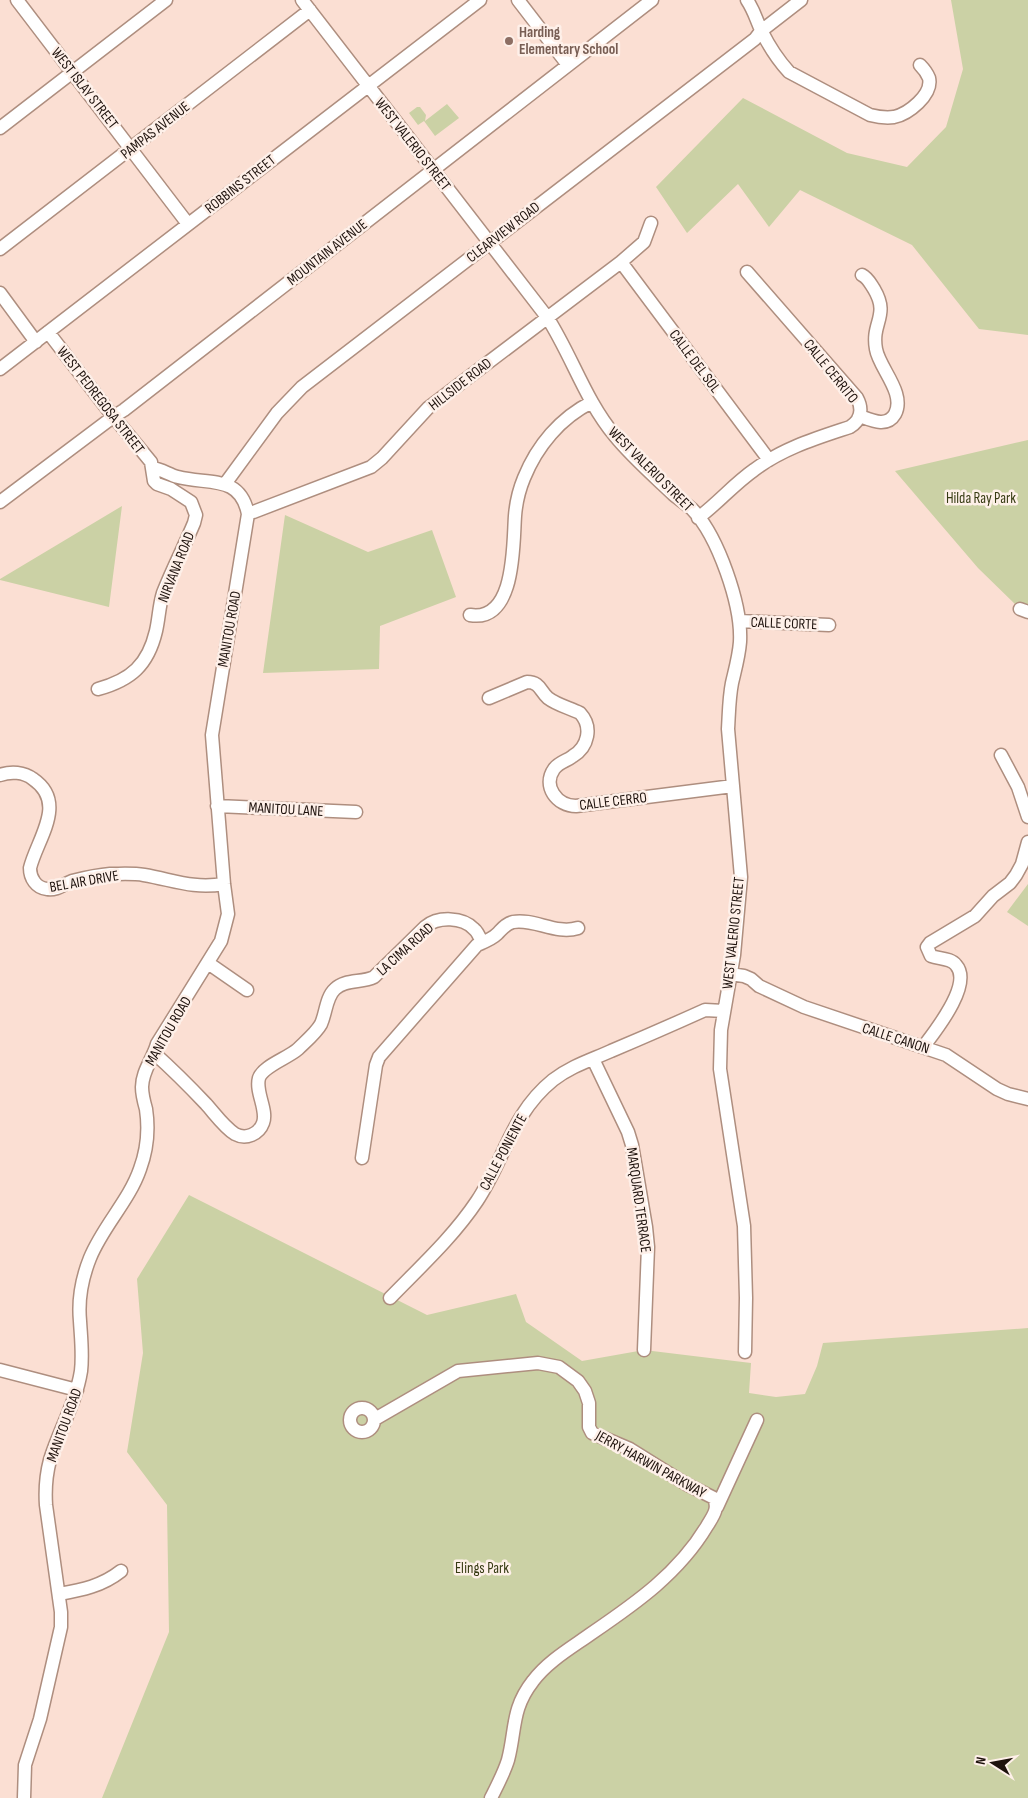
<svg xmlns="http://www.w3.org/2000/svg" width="1028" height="1798" viewBox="0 0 1028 1798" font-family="'Sofia Sans Condensed',sans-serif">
<rect width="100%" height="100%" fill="#fbdfd3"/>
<path fill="#cbd1a5" d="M951,0H1028V335L979,329L912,245L800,190L769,227L738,184L687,233L656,187L743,98L847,153L907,167L946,127L963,69Z
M447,104L459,118L435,136L424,121L418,125L409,113L417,107H420L426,115L425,121Z
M1028,440V612L1020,609L978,568L895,471Z
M122,506L109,607L0,580V579Z
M285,515L368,552L432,530L456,597L380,626L379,669L263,673Z
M1028,884V926L1007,912Z
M189,1195L427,1315L516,1294L526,1322L582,1361L644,1350L751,1363L749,1393L776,1397L805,1394L817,1366L823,1343L1028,1328V1798H102L169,1632L167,1505L127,1452L143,1353L137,1279Z"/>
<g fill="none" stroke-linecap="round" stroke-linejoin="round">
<defs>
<path id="minor" d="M17,0L188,224
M302,0L547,317C572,356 585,400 615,436C632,457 654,476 674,495C680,500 686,504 692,509C718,536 742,605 740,642C739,656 735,670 732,683C729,698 729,713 728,729L741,877L734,955L721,1030L720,1069L744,1226L746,1298L745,1352
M518,0L568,65
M747,0C755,12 756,20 762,32C769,46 778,60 789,72L870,115C878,117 886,118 894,117C908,114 933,95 929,78C927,73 923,68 920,65
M0,128L166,0
M0,249L310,10
M621,262L769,460
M0,293L36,342
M48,332L108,410L151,462L154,481L157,484L171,489L191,502L196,515L194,523C184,547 172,570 163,593C159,606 159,618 156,631C148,665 131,680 98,689
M0,369L480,0
M860,416C871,420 887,428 895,414C906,393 879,368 876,349C871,322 890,316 874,289C870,283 868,278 862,275
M225,484L277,413L302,387L755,39L761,31L801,0
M0,502L113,417L124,410L652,0
M248,514L371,467L382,458L428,408L621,262L644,242L651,223
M698,518C718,503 734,484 754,470C783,448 817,438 850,427C861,420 863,409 857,398L747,272
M1020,609L1028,612
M470,615C516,623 513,543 515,516C516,503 519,490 524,478C537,446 560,418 592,402
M739,621L829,625
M489,698L527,682C540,682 540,691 548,698C557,705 570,708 580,713C593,727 588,747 573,756C567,761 559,762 554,769C542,786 557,806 576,806L733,786
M1001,755L1018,787L1028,817
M0,775C11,771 24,772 33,779C68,803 37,839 30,868C30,878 36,888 47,889C56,891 64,884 72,881C84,878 97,875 110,874C121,874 133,873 144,875C174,880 192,889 224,884
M217,806L356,812
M208,963L247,990
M730,974L744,976L751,979L759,986L804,1007L946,1055L997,1089L1008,1094L1028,1099
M924,1046C936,1030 973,984 956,965C951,958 939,959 931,956L927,947L930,943L975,916L993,896L1010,883L1016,875L1022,864L1028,842
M154,1053C173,1070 189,1086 206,1104C215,1114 224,1127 235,1134C246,1140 259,1134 263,1123C268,1110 255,1092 259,1078C263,1066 288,1058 298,1049C305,1042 316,1033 321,1024C326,1013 326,997 335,989C345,979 362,983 374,977L425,927C438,916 463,917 474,929C478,932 480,938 482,943
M593,1059L628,1132L632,1145L646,1227L648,1247L644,1350
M362,1158L376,1065L379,1057L477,945C484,942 492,939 497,934C502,929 505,924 513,922C534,918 556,935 578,928
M390,1298C420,1267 453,1237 477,1201C505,1159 511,1114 553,1080C571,1066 591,1060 611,1051C642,1038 674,1024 705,1010L724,1011
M0,1370L77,1390
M350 1420a12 12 0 1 1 24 0a12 12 0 1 1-24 0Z
M375,1419L458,1371L538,1363L559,1367L578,1381L585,1391L589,1403V1427L592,1433L630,1449L686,1484L714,1498C719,1509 713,1516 707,1526C679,1573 636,1603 592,1633C571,1648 548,1661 533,1681C511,1709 516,1730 508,1760C504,1773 497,1786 491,1798
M717,1507L757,1420
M59,1594C82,1590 102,1586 121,1571
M24,1798L25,1765L40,1719L61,1627V1612L46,1505C45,1490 46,1475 50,1460C59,1430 76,1403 81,1371C83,1354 81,1338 80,1321C78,1300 82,1278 90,1258C103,1226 129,1201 140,1169C147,1150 149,1129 146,1109C144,1102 142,1095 142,1087C142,1071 153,1059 157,1044L221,941L228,914L224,884L212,735L248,514C240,474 208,485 178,477C169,475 162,469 152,468"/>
</defs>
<use href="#minor" stroke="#ae8e7f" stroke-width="15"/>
<use href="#minor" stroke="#fff" stroke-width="12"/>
</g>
<circle fill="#8d6e63" stroke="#fef0e9" stroke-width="2" cx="509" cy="41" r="5"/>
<g text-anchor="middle" stroke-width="5" stroke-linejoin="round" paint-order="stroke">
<g font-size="15" font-weight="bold" fill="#785e54" stroke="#fef0e9" text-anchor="start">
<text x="519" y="37">Harding<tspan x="519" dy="17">Elementary School</tspan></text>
</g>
<g font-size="15" fill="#1e120d" stroke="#fef0e9">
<text transform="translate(85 88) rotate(52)" y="5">WEST ISLAY STREET</text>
<text transform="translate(155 130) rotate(-38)" y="5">PAMPAS AVENUE</text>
<text transform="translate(413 144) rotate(52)" y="5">WEST VALERIO STREET</text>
<text transform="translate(240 184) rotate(-38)" y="5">ROBBINS STREET</text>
<text transform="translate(503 232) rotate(-38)" y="5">CLEARVIEW ROAD</text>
<text transform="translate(327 252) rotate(-38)" y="5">MOUNTAIN AVENUE</text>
<text transform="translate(695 361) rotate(53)" y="5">CALLE DEL SOL</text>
<text transform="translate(831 371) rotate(51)" y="5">CALLE CERRITO</text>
<text transform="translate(460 384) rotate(-38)" y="5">HILLSIDE ROAD</text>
<text transform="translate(101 400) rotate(52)" y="5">WEST PEDREGOSA STREET</text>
<text transform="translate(651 469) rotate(45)" y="5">WEST VALERIO STREET</text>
<text transform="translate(176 567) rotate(-68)" y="5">NIRVANA ROAD</text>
<text transform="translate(784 623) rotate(2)" y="5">CALLE CORTE</text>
<text transform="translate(229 629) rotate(-80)" y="5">MANITOU ROAD</text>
<text transform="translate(613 801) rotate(-7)" y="5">CALLE CERRO</text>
<text transform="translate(286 809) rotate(3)" y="5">MANITOU LANE</text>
<text transform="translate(84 881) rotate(-10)" y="5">BEL AIR DRIVE</text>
<text transform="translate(733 933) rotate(-84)" y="5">WEST VALERIO STREET</text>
<text transform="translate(405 949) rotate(-42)" y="5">LA CIMA ROAD</text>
<text transform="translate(168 1031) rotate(-60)" y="5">MANITOU ROAD</text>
<text transform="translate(896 1038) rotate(18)" y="5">CALLE CANON</text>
<text transform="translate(503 1152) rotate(-62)" y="5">CALLE PONIENTE</text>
<text transform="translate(639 1200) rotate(82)" y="5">MARQUARD TERRACE</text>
<text transform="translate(64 1425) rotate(-70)" y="5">MANITOU ROAD</text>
<text transform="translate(651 1464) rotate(29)" y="5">JERRY HARWIN PARKWAY</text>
</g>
<g font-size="15" fill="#373b13" stroke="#fef0e9">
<text x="981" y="503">Hilda Ray Park</text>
<text x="482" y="1573">Elings Park</text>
</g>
</g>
<g transform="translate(993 1763) rotate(281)" stroke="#fef0e9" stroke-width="4" paint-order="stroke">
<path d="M0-4L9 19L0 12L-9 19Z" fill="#1e120d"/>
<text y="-8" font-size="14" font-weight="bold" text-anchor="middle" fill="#1e120d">N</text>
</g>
</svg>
